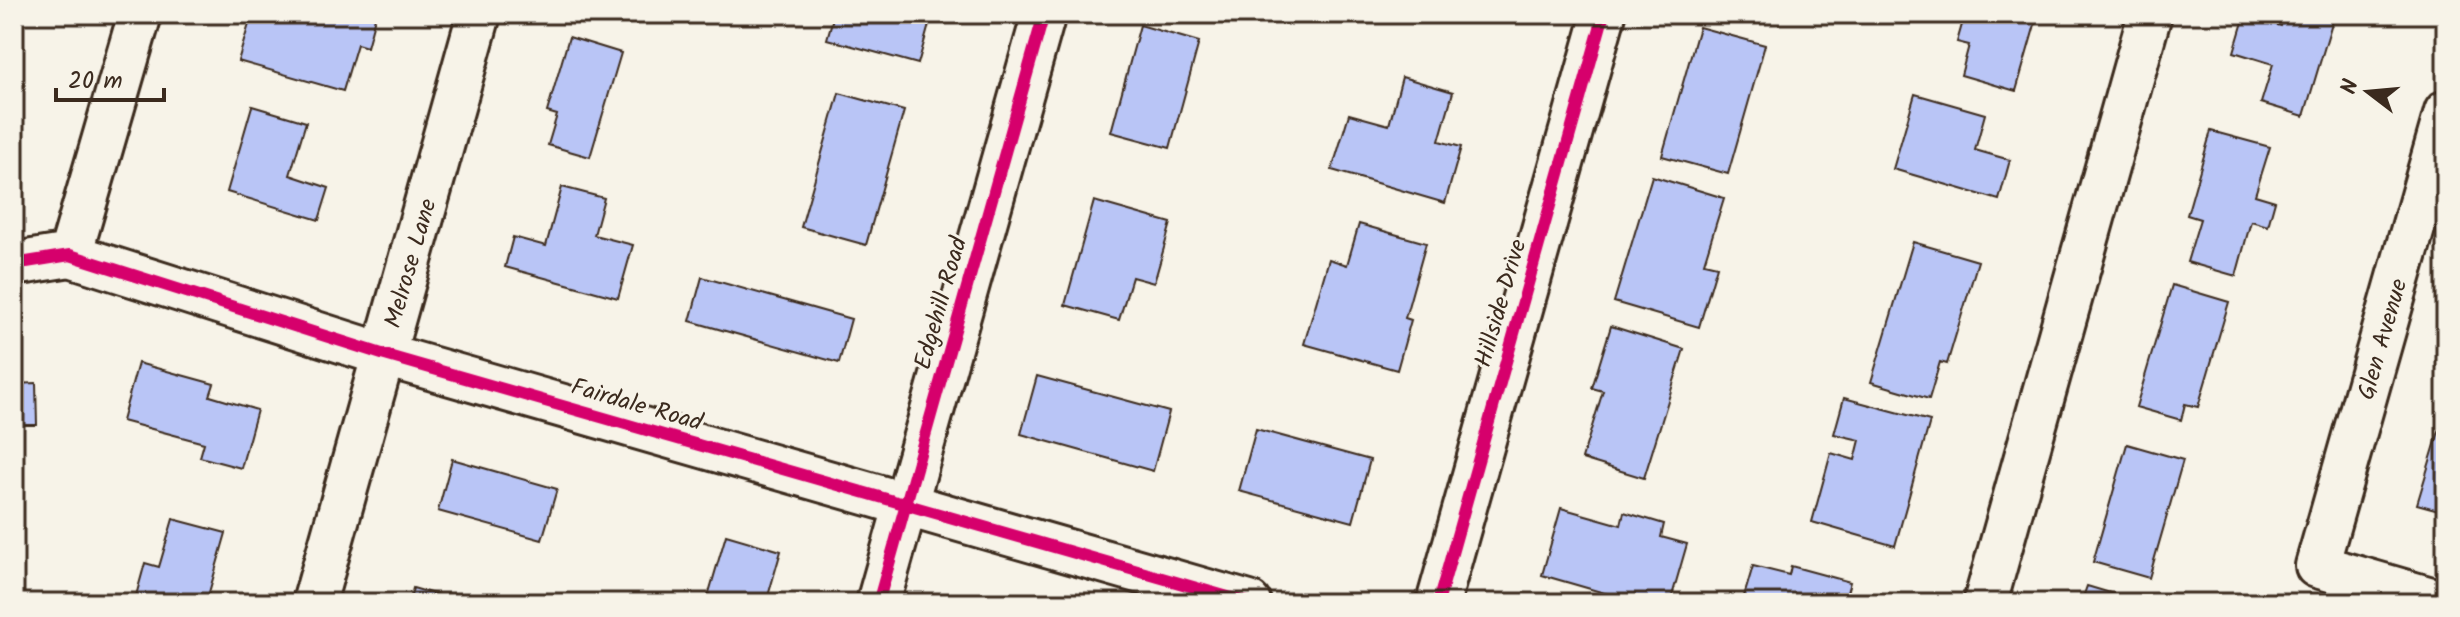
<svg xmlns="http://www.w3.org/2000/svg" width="2460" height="617" viewBox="0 0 2460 617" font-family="Kalam,sans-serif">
<rect width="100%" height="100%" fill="#f7f3e8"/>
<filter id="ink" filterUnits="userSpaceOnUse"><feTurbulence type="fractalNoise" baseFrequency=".0125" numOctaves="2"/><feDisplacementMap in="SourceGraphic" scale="16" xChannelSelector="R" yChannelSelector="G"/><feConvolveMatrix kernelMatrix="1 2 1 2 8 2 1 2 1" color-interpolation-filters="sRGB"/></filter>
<g filter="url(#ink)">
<path fill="#b9c5f6" stroke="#3b2a1e" stroke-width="2" d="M252,14H376L367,47L357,44L343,91L238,61Z
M834,14H932L918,64L827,39Z
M1965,14H2038L2016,91L1961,75L1969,45L1957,42Z
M2285,14L2334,16L2304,116L2261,103L2273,64L2234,52L2245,15L2281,26Z
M1140,25L1199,42L1170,148L1111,132Z
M1699,27L1765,45L1728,174L1662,156Z
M569,37L621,53L590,157L548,145L557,115L547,112Z
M1402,77L1453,92L1439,141L1461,147L1445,203L1332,170L1349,114L1389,125Z
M839,93L904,111L866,245L801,227Z
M1915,94L1985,114L1975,150L2010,160L1999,200L1893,169Z
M252,106L306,122L290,175L329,188L319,220L227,192Z
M2211,131L2270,147L2255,195L2275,201L2268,226L2251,221L2236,276L2187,262L2200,219L2187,215Z
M1652,176L1724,198L1704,263L1717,266L1699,327L1614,302Z
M562,187L604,198L594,235L633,245L618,298L505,267L513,237L546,246Z
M1094,201L1171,223L1154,283L1132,277L1119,320L1065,305Z
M1359,224L1426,243L1405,318L1411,320L1397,370L1304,344L1329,259L1347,265Z
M1913,242L1978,261L1947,364L1940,362L1929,399L1871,382Z
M702,277L851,319L839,363L690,321Z
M2172,285L2229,302L2198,407L2185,404L2181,420L2136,407Z
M1611,326L1684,349L1644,478L1582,459L1603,391L1592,388Z
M138,363L214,384L210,396L257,410L241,468L200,457L204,443L122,421Z
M1037,376L1169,412L1153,471L1021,434Z
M36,383L37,425H14V384Z
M1844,398L1930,421L1895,546L1812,522L1831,453L1855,460L1860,440L1834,434Z
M2443,418L2446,419V512L2417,504Z
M1256,429L1370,460L1353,522L1239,491Z
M2127,444L2183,460L2149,578L2093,562Z
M452,459L557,489L542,540L438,511Z
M1561,508L1621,525L1624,512L1664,524L1661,537L1687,544L1670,603H1639L1542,575Z
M173,519L226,533L206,603H134L145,563L159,567Z
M726,535L781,551L766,603H706Z
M1753,566L1789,575L1791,566L1850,582L1844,603H1742Z
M2087,586L2144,603H2081Z
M413,588L465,603H409Z"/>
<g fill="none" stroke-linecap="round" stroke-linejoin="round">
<defs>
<path id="minor" d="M70,255L140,14
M14,264L70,255L385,355L1249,603
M314,603L479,14
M878,603L1044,14
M1438,603L1604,14
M1985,603L2150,14
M2445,603L2317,566L2446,112"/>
</defs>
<use href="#minor" stroke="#3b2a1e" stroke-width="48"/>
<use href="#minor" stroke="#f7f3e8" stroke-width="42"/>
<defs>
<path id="cycleway" d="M14,264L70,255L385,355L1249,603
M878,603L1044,14
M1438,603L1604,14"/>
</defs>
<use href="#cycleway" stroke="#f7f3e8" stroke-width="17"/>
<use href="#cycleway" stroke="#d6006c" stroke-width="12"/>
</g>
</g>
<g text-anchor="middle" stroke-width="6" stroke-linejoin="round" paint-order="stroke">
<g font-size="24" fill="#3b2a1e" stroke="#f7f3e8">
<text transform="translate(410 263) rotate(-74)" y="8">Melrose Lane</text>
<text transform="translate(940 303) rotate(-74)" y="8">Edgehill Road</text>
<text transform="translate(1500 303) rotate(-74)" y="8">Hillside Drive</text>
<text transform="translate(2382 339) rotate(-74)" y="8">Glen Avenue</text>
<text transform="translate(637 404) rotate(16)" y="8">Fairdale Road</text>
</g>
</g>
<rect width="2460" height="617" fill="none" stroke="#f7f3e8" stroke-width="48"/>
<rect x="24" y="24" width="2412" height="569" fill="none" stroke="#3b2a1e" stroke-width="3" filter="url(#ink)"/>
<g transform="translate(2368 92) rotate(286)" stroke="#f7f3e8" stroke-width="6" paint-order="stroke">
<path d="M0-6L14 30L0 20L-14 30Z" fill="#3b2a1e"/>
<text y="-12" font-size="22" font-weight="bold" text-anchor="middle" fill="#3b2a1e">N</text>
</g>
<path d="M56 88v12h108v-12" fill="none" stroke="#3b2a1e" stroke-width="4"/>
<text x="68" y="88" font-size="24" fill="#3b2a1e" stroke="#f7f3e8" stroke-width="6" paint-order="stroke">20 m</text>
</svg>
